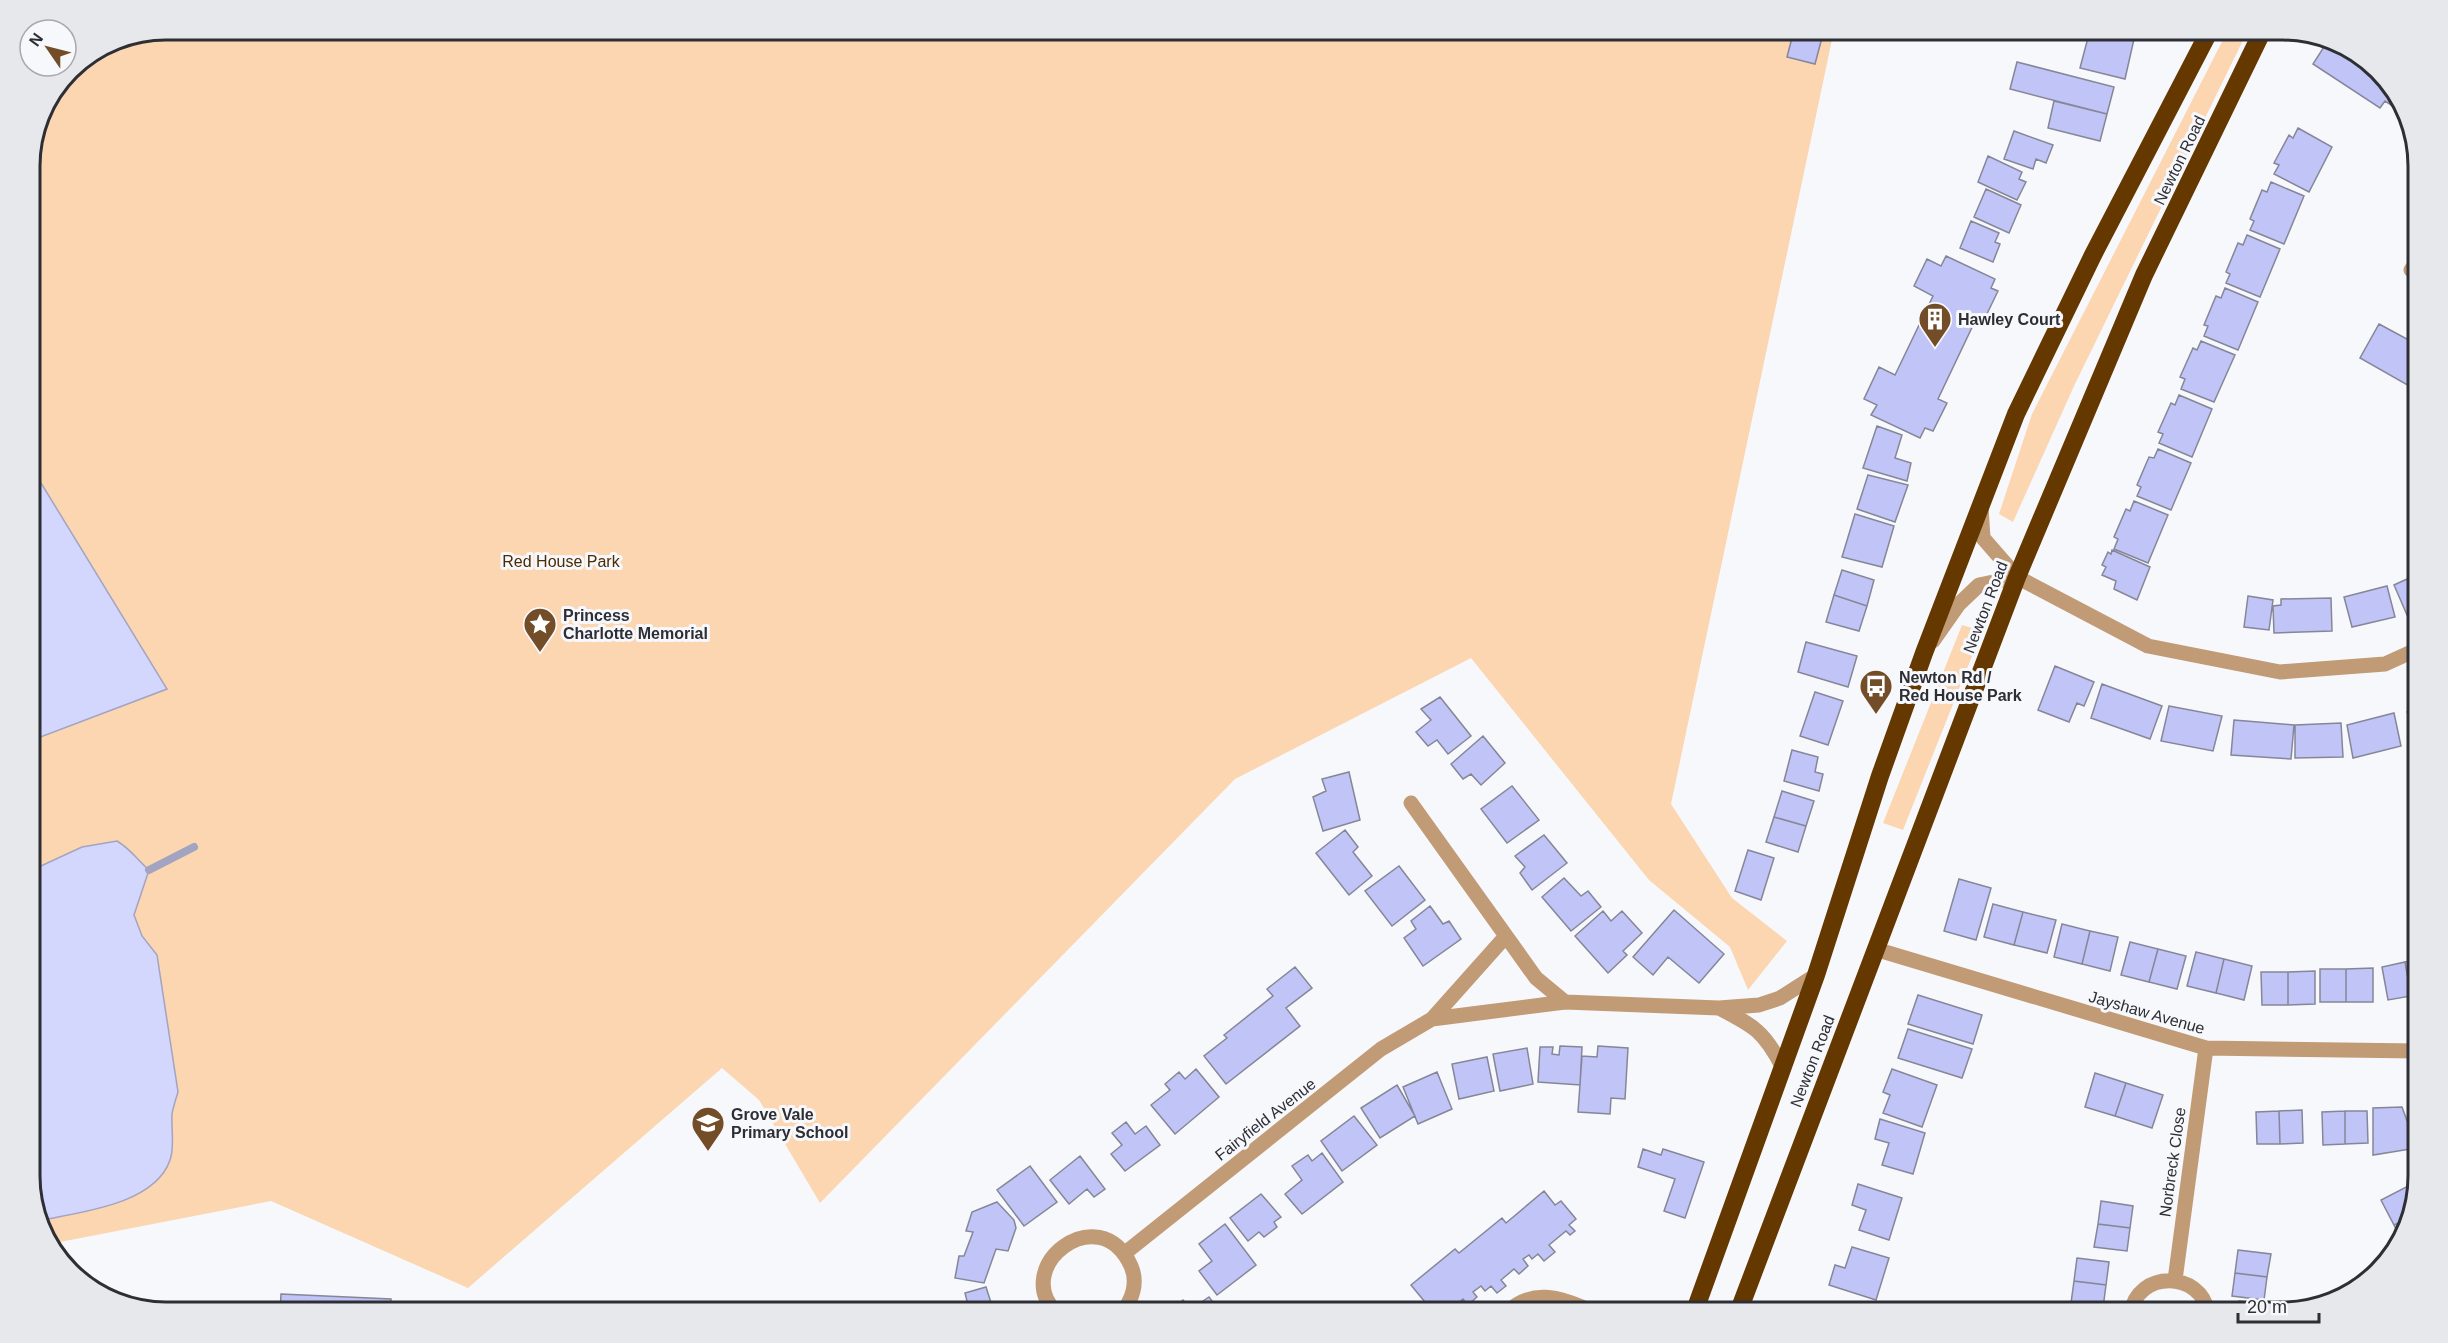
<svg xmlns="http://www.w3.org/2000/svg" width="2448" height="1343" viewBox="0 0 2448 1343" font-family="Helvetica,sans-serif">
<rect width="100%" height="100%" fill="#f7f8fc"/>
<path fill="#fcd5b1" d="M167,30H1834L1671,804L1732,898L1787,941L1748,990L1730,947L1649,880L1471,658L1235,779L820,1203L759,1100L722,1068L468,1288L271,1201L60,1242L52,1248L30,1185V158L41,114L70,70L115,40Z
M2228,30H2248L2074,386L2013,522L1999,514L2032,414Z
M1962,625L1982,631L1903,830L1883,823Z"/>
<path fill="#d3d6fd" stroke="#a2a4c1" stroke-width="1.5" d="M30,465L167,689L30,741Z
M117,841C132,850 137,860 149,870L134,915L142,936L157,955L178,1092C176,1099 173,1107 172,1114C171,1129 175,1147 170,1160C155,1204 82,1212 42,1220L30,1185V871L82,847Z"/>
<g fill="none" stroke-linecap="round" stroke-linejoin="round">
<path stroke="#a2a4c1" stroke-width="8" d="M149,870L194,847"/>
</g>
<path fill="#c1c4f7" stroke="#858698" stroke-width="1.5" d="M1794,30H1824L1815,64L1787,57Z
M2090,30L2134,39L2125,79L2080,68Z
M2327,42L2349,48L2400,98L2404,113L2385,101L2380,108L2313,64Z
M2017,62L2114,87L2107,114L2010,89Z
M2054,101L2107,114L2100,141L2048,128Z
M2298,128L2332,147L2309,192L2274,174L2279,165L2274,163L2289,135L2293,138Z
M2014,131L2053,145L2046,163L2036,159L2033,169L2004,159Z
M1988,156L2022,172L2019,179L2026,182L2017,200L1978,182Z
M2271,182L2304,196L2284,244L2250,230L2254,221L2250,219L2262,190L2267,192Z
M1986,189L2021,205L2009,233L1974,217Z
M1971,221L1999,233L1995,242L2000,244L1993,262L1960,248Z
M2247,235L2280,249L2260,297L2226,283L2230,274L2226,272L2238,243L2243,245Z
M1946,256L1995,279L1991,288L1998,291L1984,320L1977,317L1938,399L1947,403L1933,431L1925,428L1920,438L1871,415L1877,405L1864,399L1879,367L1895,375L1933,296L1914,286L1927,259L1941,266Z
M2225,288L2258,302L2238,350L2204,336L2208,326L2204,325L2216,296L2221,298Z
M2379,324L2418,345V391L2360,358Z
M2201,341L2235,355L2214,402L2181,389L2185,379L2180,377L2193,348L2197,350Z
M2179,395L2212,409L2192,457L2159,443L2163,434L2158,432L2171,403L2175,405Z
M1877,426L1902,435L1895,458L1911,463L1907,481L1863,468Z
M2158,449L2191,463L2171,510L2137,496L2141,487L2137,485L2149,457L2154,458Z
M1868,475L1908,485L1895,522L1857,509Z
M2134,501L2168,515L2148,563L2114,549L2118,539L2114,537L2126,509L2130,511Z
M1855,514L1894,526L1882,567L1842,557Z
M2112,550L2150,567L2137,600L2114,589L2116,581L2102,575L2106,567L2102,565L2108,552L2111,554Z
M1842,570L1874,580L1867,606L1834,595Z
M2418,574V610L2407,615L2394,585Z
M2387,586L2395,617L2352,627L2344,597Z
M1834,595L1867,606L1859,631L1826,622Z
M2248,596L2273,600L2269,630L2244,627Z
M2331,598L2332,631L2274,633L2273,606L2281,605V599Z
M1806,642L1857,656L1848,687L1798,672Z
M2055,666L2094,682L2084,706L2077,703L2069,722L2038,710Z
M2102,684L2162,706L2150,739L2091,718Z
M1815,692L1843,701L1828,745L1800,736Z
M1440,697L1471,736L1448,754L1437,740L1428,746L1416,732L1431,720L1421,709Z
M2169,706L2222,716L2213,751L2161,741Z
M2418,708V740L2407,712Z
M2394,713L2401,746L2353,758L2347,725Z
M2234,720L2294,725L2291,759L2231,755Z
M2341,723L2343,757L2295,758V725Z
M1483,736L1505,763L1481,785L1471,774L1463,779L1451,764Z
M1792,750L1818,757L1815,772L1823,774L1819,791L1784,781Z
M1349,772L1360,820L1323,831L1313,797L1326,791L1322,779Z
M1512,786L1539,820L1507,843L1481,809Z
M1782,791L1814,801L1806,826L1774,817Z
M1774,817L1806,826L1798,852L1766,842Z
M1345,830L1358,847L1353,852L1372,876L1349,895L1316,853Z
M1544,835L1567,863L1532,890L1520,873L1525,867L1515,856Z
M1748,850L1774,858L1761,900L1735,891Z
M1399,866L1425,900L1392,926L1365,891Z
M1564,878L1581,896L1588,891L1601,907L1571,931L1542,897Z
M1959,879L1991,888L1976,940L1944,931Z
M1993,904L2023,912L2014,945L1984,937Z
M1430,906L1443,924L1449,921L1461,939L1423,966L1404,938L1416,929L1411,921Z
M1674,910L1724,954L1699,983L1668,957L1653,975L1633,957Z
M1603,911L1611,921L1622,911L1642,933L1623,951L1627,955L1608,973L1575,936Z
M2023,912L2056,920L2047,953L2014,945Z
M2062,924L2090,931L2082,964L2054,957Z
M2090,931L2118,937L2110,971L2082,964Z
M2130,942L2158,949L2149,982L2121,975Z
M2158,949L2186,956L2177,989L2149,982Z
M2196,952L2224,959L2216,993L2187,986Z
M2224,959L2252,966L2244,1000L2216,993Z
M2418,960V994L2411,996L2405,962Z
M2405,962L2411,996L2388,1000L2382,967Z
M1295,967L1312,988L1286,1008L1300,1026L1226,1084L1204,1056L1227,1038L1224,1035L1273,996L1267,989Z
M2373,968V1002H2346V969Z
M2320,969H2346V1002H2320Z
M2315,971V1004L2288,1005V972Z
M2261,972H2288V1005H2262Z
M1918,995L1982,1015L1973,1044L1908,1024Z
M1908,1029L1972,1049L1962,1078L1898,1058Z
M1560,1046L1582,1047L1580,1085L1538,1082L1540,1047H1553L1552,1054L1559,1055Z
M1598,1046L1628,1048L1625,1099L1611,1098L1610,1114L1578,1112L1582,1056L1597,1057Z
M1527,1048L1533,1084L1500,1091L1493,1054Z
M1487,1057L1494,1091L1459,1099L1452,1064Z
M1196,1069L1219,1097L1175,1134L1151,1105L1170,1090L1165,1084L1179,1072L1185,1079Z
M1892,1069L1937,1085L1922,1127L1883,1113L1890,1095L1883,1092Z
M1437,1072L1452,1109L1418,1124L1403,1087Z
M2095,1073L2126,1083L2115,1116L2085,1107Z
M2126,1083L2163,1095L2152,1128L2115,1116Z
M1397,1085L1415,1116L1380,1138L1361,1108Z
M2402,1107L2417,1148L2373,1155V1108Z
M2302,1110L2303,1143L2280,1144L2279,1111Z
M2279,1111L2280,1144H2257L2256,1112Z
M2345,1111H2367L2368,1143L2345,1144Z
M2345,1111V1144L2323,1145L2322,1112Z
M1354,1116L1377,1145L1342,1171L1321,1141Z
M1880,1119L1925,1133L1913,1174L1882,1165L1889,1143L1875,1139Z
M1126,1122L1135,1134L1146,1126L1160,1145L1125,1171L1111,1154L1122,1145L1112,1133Z
M1643,1149L1661,1155L1663,1149L1704,1162L1685,1218L1664,1211L1675,1179L1638,1167Z
M1322,1153L1343,1182L1302,1214L1285,1194L1302,1180L1292,1166L1308,1155L1312,1161Z
M1080,1156L1105,1189L1094,1197L1087,1189L1069,1204L1050,1180Z
M1030,1166L1057,1202L1024,1226L997,1190Z
M1858,1184L1902,1198L1889,1240L1859,1230L1866,1210L1852,1205Z
M2412,1184L2415,1190L2407,1219L2394,1225L2381,1200Z
M1544,1191L1555,1205L1561,1201L1576,1219L1569,1225L1575,1231L1570,1235L1566,1231L1549,1245L1555,1252L1544,1261L1538,1254L1532,1259L1529,1255L1523,1259L1528,1266L1519,1274L1514,1269L1501,1280L1506,1286L1497,1293L1491,1286L1485,1291L1481,1286L1473,1292L1477,1297L1468,1305L1463,1299L1446,1313H1434L1411,1285L1455,1249L1459,1253L1502,1218L1506,1223Z
M1261,1194L1281,1217L1274,1222L1277,1227L1264,1237L1259,1232L1248,1241L1230,1218Z
M2101,1201L2133,1206L2130,1228L2098,1224Z
M997,1202L1014,1220L1016,1228L1008,1251L996,1249L984,1283L955,1278L959,1256H964L973,1232L966,1231L972,1212Z
M2407,1219L2401,1239L2394,1225Z
M1225,1224L1256,1265L1217,1295L1199,1271L1212,1261L1199,1244Z
M2098,1224L2130,1228L2127,1251L2094,1247Z
M1852,1247L1889,1258L1876,1300L1829,1285L1835,1265L1845,1268Z
M2238,1250L2271,1254L2267,1277L2235,1273Z
M2077,1258L2109,1262L2106,1285L2074,1281Z
M2235,1273L2267,1277L2264,1300L2232,1296Z
M2074,1281L2106,1285L2103,1308L2071,1303Z
M986,1287L993,1309L1014,1302L1017,1313H970L965,1293Z
M281,1294L391,1299V1313H280Z
M1209,1297L1221,1313H1167L1183,1300L1191,1309Z
M2239,1301L2272,1305L2271,1313H2238Z
M1840,1304L1858,1313H1835Z"/>
<g fill="none" stroke-linecap="round" stroke-linejoin="round">
<path stroke="#c19a76" stroke-width="15" d="M2418,260L2411,270L2418,275
M1981,507L1983,538L2017,577L2148,646L2280,672L2385,664L2418,649
M1933,641L1959,604L1979,585L2017,577
M1411,803L1536,978L1565,1002
M1875,949L2206,1048L2418,1051
M1719,1008C1754,1026 1764,1031 1783,1068
M1432,1019L1565,1002L1719,1008L1759,1005L1780,998L1816,975
M1125,1253L1381,1049L1432,1019L1506,936
M2175,1280L2206,1048
M1057,1313C1009,1268 1099,1196 1131,1266C1138,1282 1133,1300 1121,1313
M1506,1313C1537,1285 1563,1300 1597,1313
M2131,1313C2137,1270 2201,1270 2208,1313"/>
<path stroke="#653800" stroke-width="18" d="M1694,1313L1816,975L1880,776L1924,653L2016,414L2093,255L2210,30
M1738,1313L2017,577L2144,275L2263,30"/>
</g>
<defs>
<symbol id="building-pin" viewBox="-11 -11 22 30"><path d="M0 17L-7.5 6A9.5 9.5 0 1 1 7.5 6Z" fill="#724d28" stroke="#f7f8fc"/><path d="M-4-6H4V6H1V3H-1V6H-4ZM-2.5-4.3h1.7v1.8h-1.7ZM.8-4.3h1.7v1.8H.8ZM-2.5-1h1.7V.8h-1.7ZM.8-1h1.7V.8H.8Z" fill="#fff"/></symbol>
<symbol id="sight-pin" viewBox="-11 -11 22 30"><path d="M0 17L-7.5 6A9.5 9.5 0 1 1 7.5 6Z" fill="#724d28" stroke="#f7f8fc"/><path d="M0-6L1.8-2.2L6-1.7L2.9 1.2L3.7 5.4L0 3.3L-3.7 5.4L-2.9 1.2L-6-1.7L-1.8-2.2Z" fill="#fff"/></symbol>
<symbol id="bus-pin" viewBox="-11 -11 22 30"><path d="M0 17L-7.5 6A9.5 9.5 0 1 1 7.5 6Z" fill="#724d28" stroke="#f7f8fc"/><path d="M-5-6H5V4H4V6H2V4H-2V6H-4V4H-5ZM-3.5-4V0h7V-4ZM-3.5 1.2v1.5H-2V1.2ZM2 1.2v1.5H3.5V1.2Z" fill="#fff"/></symbol>
<symbol id="school-pin" viewBox="-11 -11 22 30"><path d="M0 17L-7.5 6A9.5 9.5 0 1 1 7.5 6Z" fill="#724d28" stroke="#f7f8fc"/><path d="M0-5L7-2L0 1L-7-2ZM-4 1L0 2.5L4 1V4Q0 6-4 4Z" fill="#fff"/></symbol>
</defs>
<g fill-rule="evenodd">
<use href="#building-pin" x="1916" y="300" width="38" height="52"/>
<use href="#sight-pin" x="521" y="605" width="38" height="52"/>
<use href="#bus-pin" x="1857" y="667" width="38" height="52"/>
<use href="#school-pin" x="689" y="1104" width="38" height="52"/>
</g>
<g text-anchor="middle" stroke-width="6" stroke-linejoin="round" paint-order="stroke">
<g font-size="16" fill="#2e2e35" stroke="#f7f8fc">
<text transform="translate(2179 160) rotate(-64)" y="6">Newton Road</text>
<text transform="translate(1985 607) rotate(-69)" y="6">Newton Road</text>
<text transform="translate(2147 1012) rotate(16)" y="6">Jayshaw Avenue</text>
<text transform="translate(1812 1061) rotate(-69)" y="6">Newton Road</text>
<text transform="translate(1265 1119) rotate(-38)" y="6">Fairyfield Avenue</text>
<text transform="translate(2172 1162) rotate(-82)" y="6">Norbreck Close</text>
</g>
<g font-size="16" font-weight="bold" fill="#2e2e35" stroke="#f7f8fc" text-anchor="start">
<text x="1958" y="325">Hawley Court</text>
<text x="563" y="621">Princess<tspan x="563" dy="18">Charlotte Memorial</tspan></text>
<text x="1899" y="683">Newton Rd /<tspan x="1899" dy="18">Red House Park</tspan></text>
<text x="731" y="1120">Grove Vale<tspan x="731" dy="18">Primary School</tspan></text>
</g>
<g font-size="16" fill="#4d2b02" stroke="#f7f8fc">
<text x="561" y="567">Red House Park</text>
</g>
</g>
<path d="M0 0H2448V1343H0ZM166 40H2282A126 126 0 0 1 2408 166V1176A126 126 0 0 1 2282 1302H166A126 126 0 0 1 40 1176V166A126 126 0 0 1 166 40Z" fill="#e7e8ec" fill-rule="evenodd"/>
<path fill="none" stroke="#2e2e35" stroke-width="3" d="M166 40H2282A126 126 0 0 1 2408 166V1176A126 126 0 0 1 2282 1302H166A126 126 0 0 1 40 1176V166A126 126 0 0 1 166 40Z"/>
<g transform="translate(48 48) rotate(305)"><circle r="28" fill="#f7f8fc" stroke="#a7a7ac" stroke-width="1.5"/>
<path d="M0-4.5L10 22L0 15L-10 22Z" fill="#724d28"/>
<text y="-9" font-size="16" font-weight="bold" text-anchor="middle" fill="#2e2e35">N</text>
</g>
<path d="M2238 1313v9h81v-9" fill="none" stroke="#2e2e35" stroke-width="3"/>
<text x="2247" y="1313" font-size="18" fill="#2e2e35" stroke="#f7f8fc" stroke-width="4.5" paint-order="stroke">20 m</text>
</svg>
